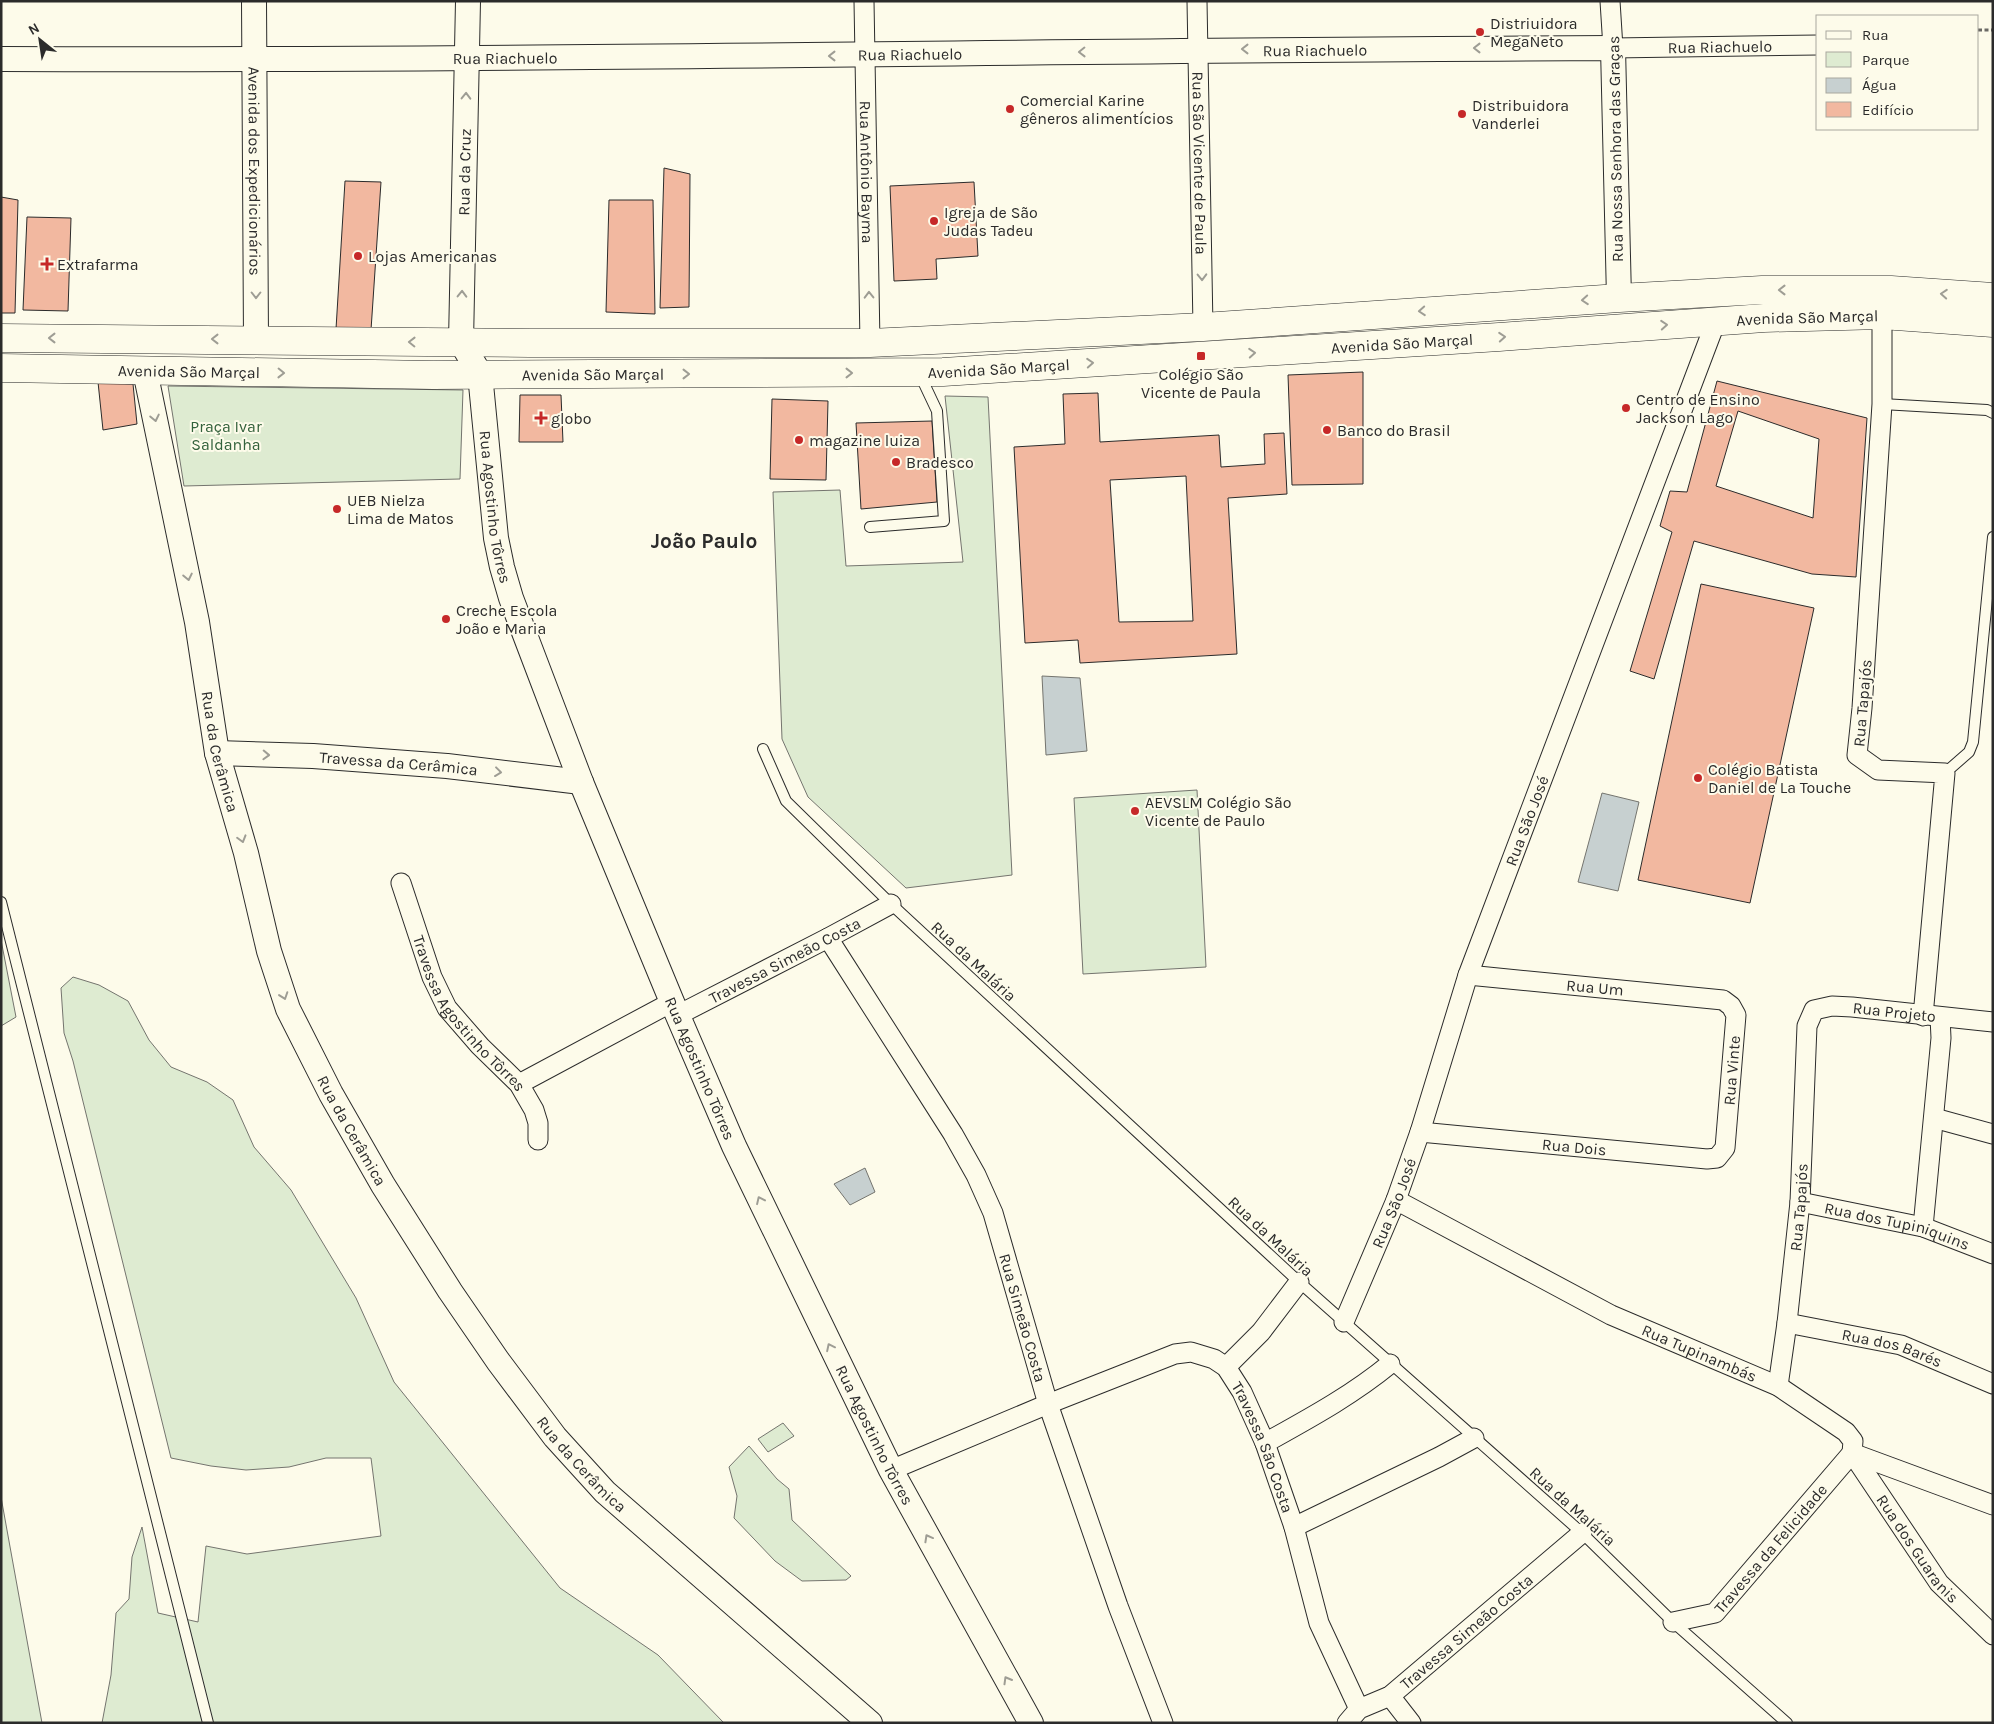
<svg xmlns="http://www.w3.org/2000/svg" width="1994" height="1724" viewBox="0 0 1994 1724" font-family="Karla,sans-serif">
<rect width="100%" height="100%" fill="#fdfbea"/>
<path fill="#deebd1" stroke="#74746e" d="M168,386L463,390L460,479L184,486Z
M945,396L988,397L1012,875L906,888L808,797L782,739L773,492L840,490L846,566L963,562Z
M1197,790L1206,967L1083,974L1074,798Z
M1,940L16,1017L1,1026Z
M73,977L99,985L128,1001L149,1040L171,1067L207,1082L233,1100L254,1147L291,1190L356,1298L394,1382L560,1588L658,1655L724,1723H102L111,1675L116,1613L129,1599L132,1557L142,1527L158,1613L198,1622L206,1546L247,1554L381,1536L371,1458H326L289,1467L246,1470L211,1466L171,1458L73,1061L64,1033L61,988Z
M783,1423L794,1436L768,1452L758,1439Z
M749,1446L777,1479L789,1489L792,1520L851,1576L846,1580L802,1581L775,1561L734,1518L737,1496L729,1467Z
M1,1497L42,1723H1Z"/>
<path fill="#c7d0d0" stroke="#74746e" d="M1042,676L1080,678L1087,751L1046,755Z
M1602,793L1639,802L1618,891L1578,882Z
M865,1168L875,1192L850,1205L834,1184Z"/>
<path fill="#f2b8a0" stroke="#2b2b2b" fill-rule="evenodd" d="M664,168L690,174L689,307L660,308Z
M345,181L381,182L371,330L336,329Z
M974,182L978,256L936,259L937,279L894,281L890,186Z
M1,197L18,200L15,313H1Z
M609,200H653L655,314L606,312Z
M27,217L71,218L68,311L23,310Z
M1363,372V484L1292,485L1288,375Z
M1717,381L1867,418L1856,577L1812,574L1694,541L1654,679L1630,671L1672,532L1660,526L1670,491L1687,492ZM1738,411L1819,439L1813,518L1716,486Z
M98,382L133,384L137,424L103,430Z
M1098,393L1100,442L1219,435L1221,467L1265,464L1264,434L1284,433L1287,494L1228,498L1237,654L1080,663L1078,640L1025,643L1014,447L1065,444L1063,394ZM1186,476L1193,621L1119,622L1110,480Z
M520,395H561L563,442H519Z
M772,399L828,401L826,480L770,479Z
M932,421L937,502L861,509L856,423Z
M1701,584L1814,608L1750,903L1638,880Z"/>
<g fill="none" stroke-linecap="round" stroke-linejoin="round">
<defs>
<path id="service" d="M1882,404L1987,410L1993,413
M870,527L944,521L937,411L920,375
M763,749L786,801L891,904L1299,1282L1582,1533L1673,1622L1787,1723
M1945,773L1969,752L1973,742L1993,537
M1,902L208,1723"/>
<g id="minor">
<path id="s1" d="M864,1L870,343"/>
<path id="s2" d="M1197,1L1203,327"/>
<path id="s3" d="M1610,1L1613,48L1818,45"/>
<path d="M1882,315V404L1862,708L1857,755L1878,770L1945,773L1923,1016"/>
<path id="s4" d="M401,883L432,977L447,1008L480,1046L519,1084L534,1110L538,1123V1140"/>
<path id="s5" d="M828,938L953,1134L976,1175L993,1213L1048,1404L1118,1606L1163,1723"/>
<path id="s6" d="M678,1015L828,938L891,904"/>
<path d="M519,1084L672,1002"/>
<path d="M1934,1118L1993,1134"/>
<path id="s7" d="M1420,1132L1707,1159L1717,1158L1725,1148L1736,1015L1731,1006L1723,1000L1468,975"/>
<path id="s8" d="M1396,1200L1611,1315L1778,1386L1846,1432L1853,1441L1852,1453"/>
<path id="s9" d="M1800,1202L1923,1227L1993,1254"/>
<path d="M1923,1227L1941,1038L1940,1017"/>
<path id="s10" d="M1344,1322L1396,1200L1420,1132L1468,975L1716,321"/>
<path id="s11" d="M1787,1323L1901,1345L1993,1384"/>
<path d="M1226,1367L1261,1332L1299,1282"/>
<path id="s12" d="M1778,1386L1787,1323L1800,1202L1807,1026L1814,1010L1832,1006L1852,1007L1993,1022"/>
<path d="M1265,1443C1308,1419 1351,1396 1390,1364"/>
<path id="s13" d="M1852,1453L1939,1583L1993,1635"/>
<path d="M1852,1453L1993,1505"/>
<path id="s14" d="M891,1470L1048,1404L1175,1354L1191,1352L1214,1359L1226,1367L1242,1392L1265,1443L1294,1527L1319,1623L1359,1709"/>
<path d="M1294,1527L1439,1457L1474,1438"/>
<path id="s15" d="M1673,1622L1715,1613L1852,1453"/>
<path d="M1390,1696L1411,1723"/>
<path id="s16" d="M1347,1723L1359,1709L1390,1696L1582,1533"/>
</g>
<g id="tertiary">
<path id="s17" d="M254,1L256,340"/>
<path id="s18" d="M468,1L461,342L480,374L496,538L502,567L511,598L581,782L672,1002L734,1146L891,1470L1031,1723"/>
<path id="s19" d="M1,59C539,61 1076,50 1613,48L1619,298"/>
<path id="s20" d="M145,371L197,622L217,753L246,853L269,951L288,1009L331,1094L383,1185L450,1291L498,1361L555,1437L605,1492L870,1723"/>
<path id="s21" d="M217,753L313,756L447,766L581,782"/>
</g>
<g id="primary">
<path d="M1,338L530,343H870L1203,327L1619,298L1762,290H1891L1993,297"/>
<path id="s22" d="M1,368L433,375L943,372L1499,337L1764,318L1882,315L1993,323"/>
</g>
</defs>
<use href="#service" stroke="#2b2b2b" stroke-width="12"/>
<use href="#minor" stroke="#2b2b2b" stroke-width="21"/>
<use href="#tertiary" stroke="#2b2b2b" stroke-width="26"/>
<use href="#primary" stroke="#2b2b2b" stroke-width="29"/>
<path stroke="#6a6964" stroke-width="3" stroke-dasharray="4 2.5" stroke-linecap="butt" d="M1978,30H1993"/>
<use href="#service" stroke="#fdfbea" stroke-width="10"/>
<use href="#minor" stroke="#fdfbea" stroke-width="19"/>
<use href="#tertiary" stroke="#fdfbea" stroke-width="24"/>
<use href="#primary" stroke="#fdfbea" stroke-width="28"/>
</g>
<defs><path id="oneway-chevron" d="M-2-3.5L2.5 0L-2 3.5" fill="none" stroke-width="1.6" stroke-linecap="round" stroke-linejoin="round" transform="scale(1.25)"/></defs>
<g stroke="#9e9d94">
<use href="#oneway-chevron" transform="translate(1477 48) rotate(180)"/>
<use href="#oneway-chevron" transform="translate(1245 49) rotate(180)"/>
<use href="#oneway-chevron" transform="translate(1082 52) rotate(179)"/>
<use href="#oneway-chevron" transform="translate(832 56) rotate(180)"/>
<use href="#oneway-chevron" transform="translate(466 96) rotate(-89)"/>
<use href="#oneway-chevron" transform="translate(1202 277) rotate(89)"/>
<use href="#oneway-chevron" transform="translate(1782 290) rotate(180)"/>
<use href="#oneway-chevron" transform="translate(462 294) rotate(-89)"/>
<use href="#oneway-chevron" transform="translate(1944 294) rotate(-176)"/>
<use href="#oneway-chevron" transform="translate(256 295) rotate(90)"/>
<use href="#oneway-chevron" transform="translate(869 295) rotate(-91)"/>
<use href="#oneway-chevron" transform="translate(1585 300) rotate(176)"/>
<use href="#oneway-chevron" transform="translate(1422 311) rotate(176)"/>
<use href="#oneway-chevron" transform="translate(1664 325) rotate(-4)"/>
<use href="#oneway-chevron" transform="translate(1502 337) rotate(-4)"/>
<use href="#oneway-chevron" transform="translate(52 338) rotate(-180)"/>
<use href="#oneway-chevron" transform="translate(215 339) rotate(-180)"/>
<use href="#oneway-chevron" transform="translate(412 342) rotate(-179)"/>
<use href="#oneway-chevron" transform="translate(1252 353) rotate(-4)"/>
<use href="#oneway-chevron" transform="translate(1090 363) rotate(-4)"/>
<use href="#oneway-chevron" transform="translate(281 373) rotate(1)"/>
<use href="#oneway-chevron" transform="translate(849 373)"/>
<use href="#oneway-chevron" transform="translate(686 374)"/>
<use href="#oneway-chevron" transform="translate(155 418) rotate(78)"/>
<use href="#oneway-chevron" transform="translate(188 577) rotate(78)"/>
<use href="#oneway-chevron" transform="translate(266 755) rotate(2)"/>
<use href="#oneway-chevron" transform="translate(498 772) rotate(7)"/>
<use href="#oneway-chevron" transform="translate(242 839) rotate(74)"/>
<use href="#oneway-chevron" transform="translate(284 996) rotate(71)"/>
<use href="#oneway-chevron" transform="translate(760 1200) rotate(-115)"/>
<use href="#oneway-chevron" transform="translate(830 1347) rotate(-116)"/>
<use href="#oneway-chevron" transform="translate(928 1538) rotate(-119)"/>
<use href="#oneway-chevron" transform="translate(1007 1680) rotate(-120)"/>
</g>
<g fill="#c62828" stroke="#fdfbea" stroke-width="2">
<circle cx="1480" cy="32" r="5"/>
<circle cx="1010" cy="109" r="5"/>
<circle cx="1462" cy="114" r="5"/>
<circle cx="934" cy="221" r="5"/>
<circle cx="358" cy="256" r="5"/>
<path d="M44.5 256.5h5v5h5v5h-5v5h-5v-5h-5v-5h5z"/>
<rect x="1196" y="351" width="10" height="10" rx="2.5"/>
<circle cx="1626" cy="408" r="5"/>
<path d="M538.5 410.5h5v5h5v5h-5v5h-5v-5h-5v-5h5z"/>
<circle cx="1327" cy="430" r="5"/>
<circle cx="799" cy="440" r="5"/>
<circle cx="896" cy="462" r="5"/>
<circle cx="337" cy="509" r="5"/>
<circle cx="446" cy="619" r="5"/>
<circle cx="1698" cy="778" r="5"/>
<circle cx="1135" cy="811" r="5"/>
</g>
<g text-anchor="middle" stroke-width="4" stroke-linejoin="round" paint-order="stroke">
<g font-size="16" fill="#2b2b2b" stroke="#fdfbea" text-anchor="start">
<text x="1490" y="29">Distriuidora<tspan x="1490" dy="18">MegaNeto</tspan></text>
<text x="1020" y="106">Comercial Karine<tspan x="1020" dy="18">gêneros alimentícios</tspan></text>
<text x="1472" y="111">Distribuidora<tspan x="1472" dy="18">Vanderlei</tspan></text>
<text x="944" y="218">Igreja de São<tspan x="944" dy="18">Judas Tadeu</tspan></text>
<text x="368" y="262">Lojas Americanas</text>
<text x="57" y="270">Extrafarma</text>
<text x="1201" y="380" text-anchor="middle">Colégio São<tspan x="1201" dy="18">Vicente de Paula</tspan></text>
<text x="1636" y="405">Centro de Ensino<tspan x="1636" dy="18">Jackson Lago</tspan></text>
<text x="551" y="424">globo</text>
<text x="1337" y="436">Banco do Brasil</text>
<text x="809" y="446">magazine luiza</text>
<text x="906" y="468">Bradesco</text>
<text x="347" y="506">UEB Nielza<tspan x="347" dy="18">Lima de Matos</tspan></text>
<text x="456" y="616">Creche Escola<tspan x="456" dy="18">João e Maria</tspan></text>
<text x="1708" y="775">Colégio Batista<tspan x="1708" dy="18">Daniel de La Touche</tspan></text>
<text x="1145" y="808">AEVSLM Colégio São<tspan x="1145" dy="18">Vicente de Paulo</tspan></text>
</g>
<g font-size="16" fill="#2b2b2b" stroke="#fdfbea">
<text dy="6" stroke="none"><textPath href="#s3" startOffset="154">Rua Riachuelo</textPath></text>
<text dy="6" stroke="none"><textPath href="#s19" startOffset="1314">Rua Riachuelo</textPath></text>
<text dy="6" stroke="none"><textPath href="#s19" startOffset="909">Rua Riachuelo</textPath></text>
<text dy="6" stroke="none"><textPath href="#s19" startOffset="504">Rua Riachuelo</textPath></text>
<text transform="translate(1615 149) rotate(-91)" y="6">Rua Nossa Senhora das Graças</text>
<text dy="6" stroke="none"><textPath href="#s2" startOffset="162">Rua São Vicente de Paula</textPath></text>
<text dy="6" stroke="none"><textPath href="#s17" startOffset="170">Avenida dos Expedicionários</textPath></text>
<text transform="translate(464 172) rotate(-89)" y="6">Rua da Cruz</text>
<text dy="6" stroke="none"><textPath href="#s1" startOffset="171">Rua Antônio Bayma</textPath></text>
<text dy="6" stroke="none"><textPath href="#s22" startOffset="1808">Avenida São Marçal</textPath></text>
<text dy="6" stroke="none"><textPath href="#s22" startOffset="1402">Avenida São Marçal</textPath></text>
<text dy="6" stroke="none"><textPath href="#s22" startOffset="998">Avenida São Marçal</textPath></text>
<text dy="6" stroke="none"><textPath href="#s22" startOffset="188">Avenida São Marçal</textPath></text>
<text dy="6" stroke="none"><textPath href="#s22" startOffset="592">Avenida São Marçal</textPath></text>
<text dy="6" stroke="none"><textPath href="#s18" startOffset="512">Rua Agostinho Tôrres</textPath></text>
<text transform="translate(1862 703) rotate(-85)" y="6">Rua Tapajós</text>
<text dy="6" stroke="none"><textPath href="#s20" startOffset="388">Rua da Cerâmica</textPath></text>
<text dy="6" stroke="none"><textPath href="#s21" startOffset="182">Travessa da Cerâmica</textPath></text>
<text dy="6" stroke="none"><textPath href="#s10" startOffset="534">Rua São José</textPath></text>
<text dy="6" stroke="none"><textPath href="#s6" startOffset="120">Travessa Simeão Costa</textPath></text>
<text transform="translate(974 961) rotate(43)" y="6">Rua da Malária</text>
<text transform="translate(1595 987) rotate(5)" y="6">Rua Um</text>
<text dy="6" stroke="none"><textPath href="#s4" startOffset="150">Travessa Agostinho Tôrres</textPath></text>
<text dy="6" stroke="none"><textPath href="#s12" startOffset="460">Rua Projeto</textPath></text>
<text dy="6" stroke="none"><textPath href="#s18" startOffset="1112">Rua Agostinho Tôrres</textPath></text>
<text dy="6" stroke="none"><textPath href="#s7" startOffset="389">Rua Vinte</textPath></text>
<text dy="6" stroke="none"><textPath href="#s20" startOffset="792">Rua da Cerâmica</textPath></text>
<text dy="6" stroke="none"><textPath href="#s7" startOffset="155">Rua Dois</textPath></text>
<text dy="6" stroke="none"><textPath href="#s10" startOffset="129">Rua São José</textPath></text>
<text dy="6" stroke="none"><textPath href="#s12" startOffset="180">Rua Tapajós</textPath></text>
<text dy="6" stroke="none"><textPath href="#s9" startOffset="100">Rua dos Tupiniquins</textPath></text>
<text transform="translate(1271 1236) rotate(43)" y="6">Rua da Malária</text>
<text dy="6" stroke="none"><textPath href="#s5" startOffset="430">Rua Simeão Costa</textPath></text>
<text dy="6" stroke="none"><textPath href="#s11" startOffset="108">Rua dos Barés</textPath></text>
<text dy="6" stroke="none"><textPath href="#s8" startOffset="340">Rua Tupinambás</textPath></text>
<text dy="6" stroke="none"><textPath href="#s18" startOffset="1518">Rua Agostinho Tôrres</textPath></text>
<text dy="6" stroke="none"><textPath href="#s14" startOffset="450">Travessa São Costa</textPath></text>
<text dy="6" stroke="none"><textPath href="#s20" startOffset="1198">Rua da Cerâmica</textPath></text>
<text transform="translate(1573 1506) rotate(42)" y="6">Rua da Malária</text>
<text dy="6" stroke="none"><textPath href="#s13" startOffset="116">Rua dos Guaranis</textPath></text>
<text dy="6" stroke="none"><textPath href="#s15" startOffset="128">Travessa da Felicidade</textPath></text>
<text dy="6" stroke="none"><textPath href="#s16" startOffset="152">Travessa Simeão Costa</textPath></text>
</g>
<g font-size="16" fill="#34623c" stroke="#fdfbea">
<text x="226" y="432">Praça Ivar<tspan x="226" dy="18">Saldanha</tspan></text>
</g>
<g font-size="21" font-weight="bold" fill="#2b2b2b" stroke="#fdfbea">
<text x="704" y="548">João Paulo</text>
</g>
</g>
<rect width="1994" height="1724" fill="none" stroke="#2b2b2b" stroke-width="5"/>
<rect x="1816" y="15" width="162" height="115" fill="#fdfbea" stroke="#a9a89e"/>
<rect x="1826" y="31" width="25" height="8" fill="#fdfbea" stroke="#a9a89e"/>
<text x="1862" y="40" font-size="15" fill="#2b2b2b">Rua</text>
<rect x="1826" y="52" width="25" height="15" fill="#deebd1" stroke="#a9a89e"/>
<text x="1862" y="65" font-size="15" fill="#2b2b2b">Parque</text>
<rect x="1826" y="78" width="25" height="15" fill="#c7d0d0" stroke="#a9a89e"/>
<text x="1862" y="90" font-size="15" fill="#2b2b2b">Água</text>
<rect x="1826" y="102" width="25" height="15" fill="#f2b8a0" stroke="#a9a89e"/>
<text x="1862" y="115" font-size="15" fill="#2b2b2b">Edifício</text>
<g transform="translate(40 40) rotate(330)" stroke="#fdfbea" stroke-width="4" paint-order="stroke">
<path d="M0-4L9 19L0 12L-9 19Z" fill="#2b2b2b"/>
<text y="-8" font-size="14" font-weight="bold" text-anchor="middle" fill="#2b2b2b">N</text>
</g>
</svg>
